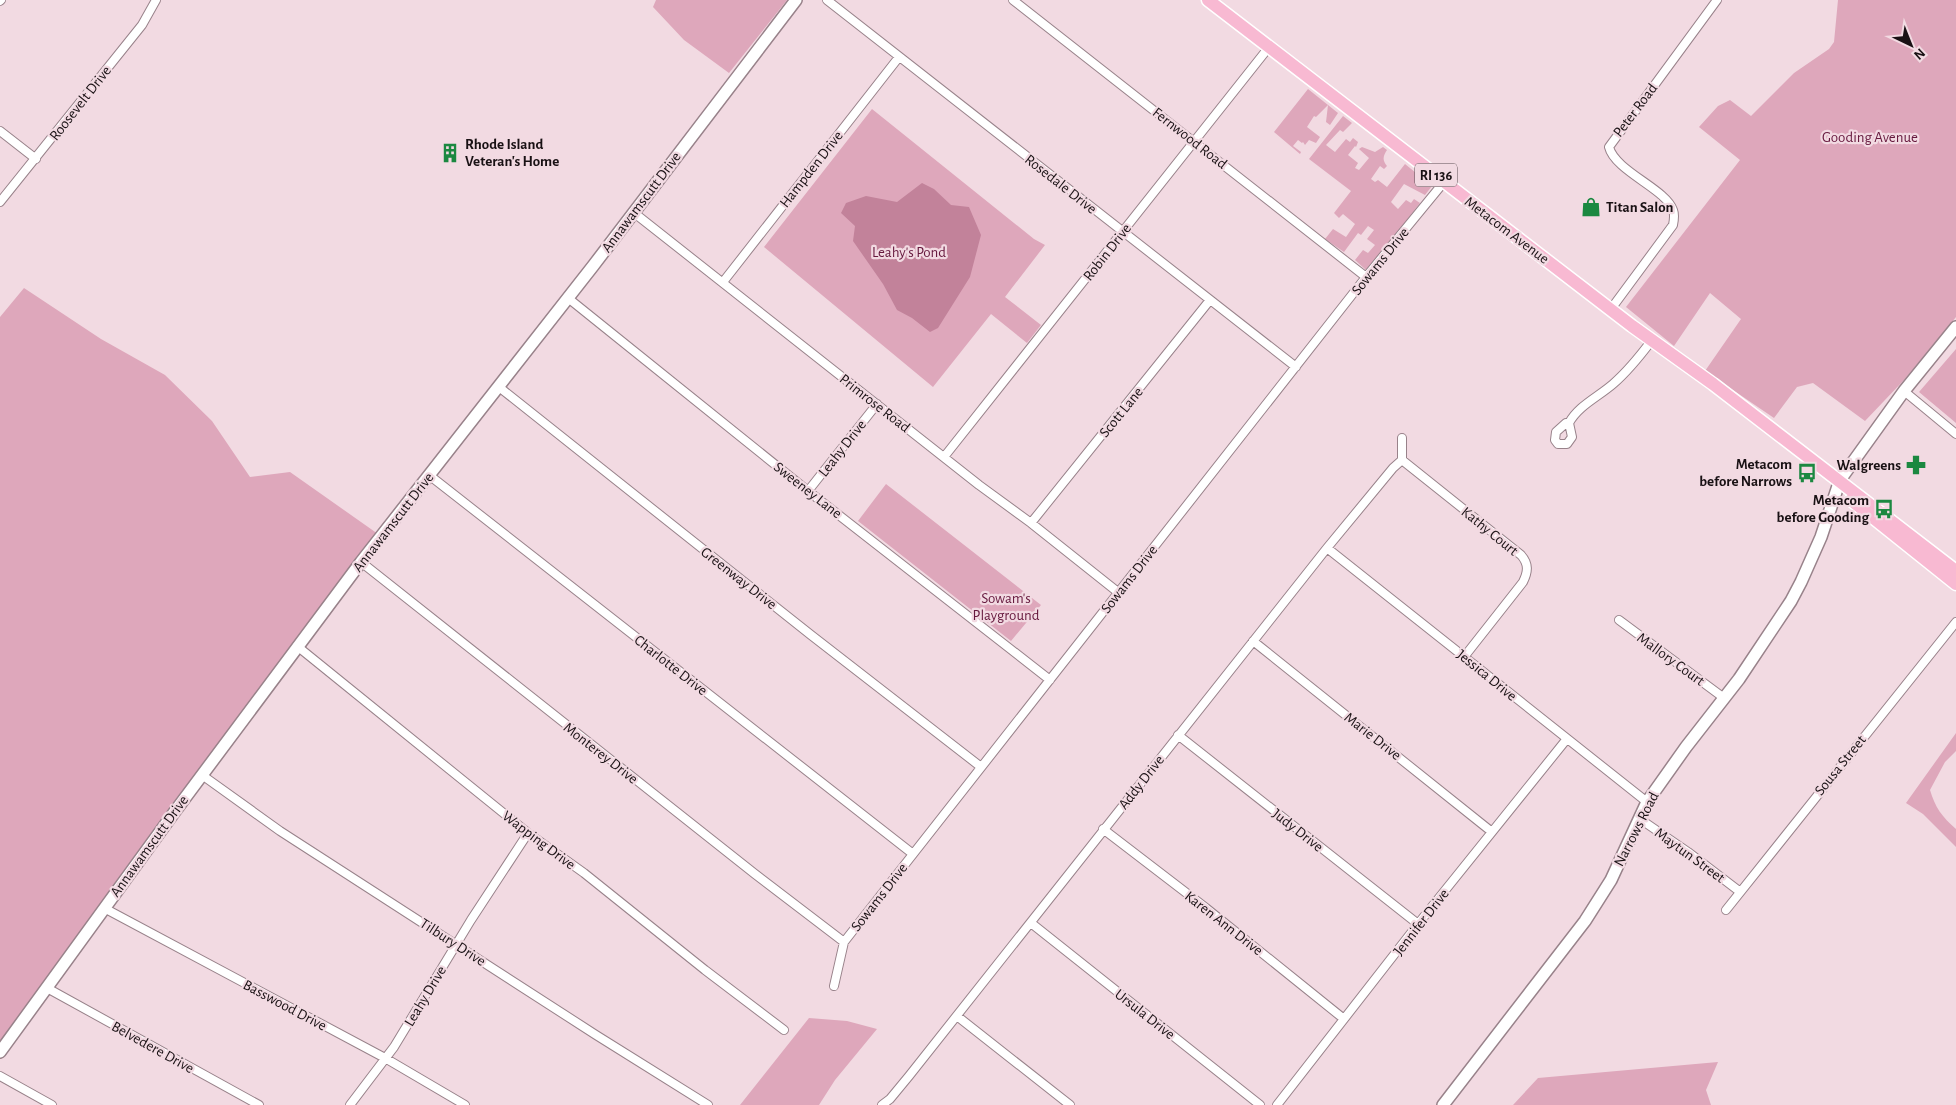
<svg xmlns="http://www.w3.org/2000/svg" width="1956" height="1105" viewBox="0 0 1956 1105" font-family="'Alegreya Sans',sans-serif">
<rect width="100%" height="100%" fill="#f2dae2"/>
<path fill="#dea7bb" d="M656,0H787L729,73L684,40L653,7Z
M1838,0H1956V317L1904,380L1865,421L1813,383L1797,387L1774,418L1705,371L1741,319L1710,293L1674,346L1626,307L1740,160L1699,127L1718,106L1730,100L1751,116L1794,73L1829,49L1834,42Z
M1308,89L1338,113L1330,125L1326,122L1328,105L1316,117L1314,116L1307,127L1320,137L1316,143L1309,140L1305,145L1303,142L1302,143L1298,140L1293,146L1301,152L1300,154L1274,132Z
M872,109L1034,239L1045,245L1005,297L1041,325L1027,343L991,314L933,387L764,247Z
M1343,116L1352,123L1343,132L1340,130L1326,145L1335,152L1346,139L1350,142L1353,138L1358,142L1356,147L1355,146L1348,155L1358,163L1355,168L1359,170L1369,158L1359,149L1362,147L1375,152L1383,147L1387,150C1383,156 1382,160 1387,166L1384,169L1380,166L1371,179L1375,182L1378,180L1387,187L1405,164L1432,186L1425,195L1404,184L1391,202L1398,209L1406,200L1411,203L1414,199L1420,203L1369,269L1366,270L1355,260L1363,250L1368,253L1375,245L1367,239L1374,230L1368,226L1361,235L1358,233L1344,252L1325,239L1333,229L1346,237L1355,224L1343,214L1339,218L1334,213L1351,191L1309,159Z
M24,288L101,339L165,375L212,421L250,477L290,472L378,534L0,1045V317Z
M1956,349V423L1919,392Z
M886,484L1041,605L1011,641L858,521Z
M1956,733V751L1945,762L1930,790C1935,807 1942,817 1956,829V847L1923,814L1906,803Z
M809,1018L847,1021L877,1029L835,1080L819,1105H740Z
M1718,1062L1706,1090L1711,1105H1513L1538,1078Z"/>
<path fill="#c2829a" d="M922,183L934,189L951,205L969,207L981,235L970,277L938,328L930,332L912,318L897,310L883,284L853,241L855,226L841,213L846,203L866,196L897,202Z"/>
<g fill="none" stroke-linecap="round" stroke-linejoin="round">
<defs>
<path id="street" d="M827,0L1296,367
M1013,0L1366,277
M0,1L1,0
M0,131L36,159
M0,202L142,25L156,0
M633,212L979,485L1031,523L1119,593
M723,282L899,57
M568,298L808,491L1050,680
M1611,309L1673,225C1674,220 1675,215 1673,210C1666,189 1615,171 1609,147L1717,0
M499,387L811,635L981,767
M1904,391L1956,434
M1566,423H1569L1572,437L1567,444H1558L1555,440L1556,432Z
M1569,423C1578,406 1598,397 1613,384C1628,371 1640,356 1652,340
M1402,438V460L1521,555C1529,564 1528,572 1523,582L1464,657
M944,457L1269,47
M429,475L913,854
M808,491L877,404
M1031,523L1210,300
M1327,548L1647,802
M361,562L755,874L844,942
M1619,620L1724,698
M1253,641L1492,832
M297,646L528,833L584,873L705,970L784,1030
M1178,735L1418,924
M202,775L280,831L596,1035L708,1105
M1640,819L1688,852L1739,891
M1103,829L1206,908L1344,1019
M104,908L385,1058L465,1105
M1726,910L1956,622
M1031,923L1260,1105
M834,986L844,942L1366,277L1444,182
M47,988L259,1105
M957,1016L1070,1105
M0,1076L52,1105
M350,1105L394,1047L471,920L528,833
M882,1105L890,1099L909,1076L1327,548L1393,468L1402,460
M1277,1105L1418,924L1566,740"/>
<path id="secondary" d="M0,1052L173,814L361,562L593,266L796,0
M1443,1105L1585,921L1611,880L1647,802L1686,747L1739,679L1791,601L1801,582L1821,537L1840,480L1904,391L1956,327"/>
<path id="primary" d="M1208,0L1632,326L1713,384L1956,571
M1851,500L1956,584"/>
</defs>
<use href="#street" stroke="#98828a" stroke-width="10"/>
<use href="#secondary" stroke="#98828a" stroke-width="14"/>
<use href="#primary" stroke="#fff" stroke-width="15"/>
<use href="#street" stroke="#fff" stroke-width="8"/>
<use href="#secondary" stroke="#fff" stroke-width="11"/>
<use href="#primary" stroke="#f8b9d2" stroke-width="12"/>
</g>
<defs>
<symbol id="building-bare" viewBox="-9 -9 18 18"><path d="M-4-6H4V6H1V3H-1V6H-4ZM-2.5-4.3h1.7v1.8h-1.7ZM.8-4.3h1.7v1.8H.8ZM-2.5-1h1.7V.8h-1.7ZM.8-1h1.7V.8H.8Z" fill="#1b8840" stroke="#f2dae2" stroke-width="2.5" paint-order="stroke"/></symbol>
<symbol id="shop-bare" viewBox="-9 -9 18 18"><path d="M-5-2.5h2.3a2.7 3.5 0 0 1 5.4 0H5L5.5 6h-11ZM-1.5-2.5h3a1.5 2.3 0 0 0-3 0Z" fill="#1b8840" stroke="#f2dae2" stroke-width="2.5" paint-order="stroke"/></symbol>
<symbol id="pharmacy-bare" viewBox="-9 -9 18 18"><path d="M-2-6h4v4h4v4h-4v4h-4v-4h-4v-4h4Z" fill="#1b8840" stroke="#f2dae2" stroke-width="2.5" paint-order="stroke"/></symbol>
<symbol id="bus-bare" viewBox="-9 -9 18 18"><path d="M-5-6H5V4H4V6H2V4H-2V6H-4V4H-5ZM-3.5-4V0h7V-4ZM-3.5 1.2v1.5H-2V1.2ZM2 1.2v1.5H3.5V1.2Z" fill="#1b8840" stroke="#f2dae2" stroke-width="2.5" paint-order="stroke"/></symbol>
</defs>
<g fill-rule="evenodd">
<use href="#building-bare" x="436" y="139" width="28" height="28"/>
<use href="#shop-bare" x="1577" y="193" width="28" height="28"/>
<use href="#pharmacy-bare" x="1902" y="451" width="28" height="28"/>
<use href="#bus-bare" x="1793" y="459" width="28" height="28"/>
<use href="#bus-bare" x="1870" y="495" width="28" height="28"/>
</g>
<g text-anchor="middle" stroke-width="4.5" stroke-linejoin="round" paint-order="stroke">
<rect fill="#f2dae2" stroke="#5a4d52" stroke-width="1" x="1415" y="163.5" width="42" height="23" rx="4"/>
<g font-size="14" font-weight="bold" fill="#191114">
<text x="1436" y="180">RI 136</text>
</g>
<g font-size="15" fill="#191114" stroke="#f2dae2">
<text transform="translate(80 103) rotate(-52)" y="5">Roosevelt Drive</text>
<text transform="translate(1635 110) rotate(-53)" y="5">Peter Road</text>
<text transform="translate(1190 138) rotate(38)" y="5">Fernwood Road</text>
<text transform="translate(811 169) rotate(-52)" y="5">Hampden Drive</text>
<text transform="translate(1061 184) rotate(38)" y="5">Rosedale Drive</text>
<text transform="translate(641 202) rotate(-53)" y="5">Annawamscutt Drive</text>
<text transform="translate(1507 230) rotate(37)" y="5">Metacom Avenue</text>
<text transform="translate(1107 252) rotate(-52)" y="5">Robin Drive</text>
<text transform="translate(1380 261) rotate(-51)" y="5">Sowams Drive</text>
<text transform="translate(875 403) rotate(38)" y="5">Primrose Road</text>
<text transform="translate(1121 412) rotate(-51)" y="5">Scott Lane</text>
<text transform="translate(842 448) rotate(-52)" y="5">Leahy Drive</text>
<text transform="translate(808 490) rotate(38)" y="5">Sweeney Lane</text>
<text transform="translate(393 522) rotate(-52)" y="5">Annawamscutt Drive</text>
<text transform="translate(1490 531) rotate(39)" y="5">Kathy Court</text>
<text transform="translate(739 578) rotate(38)" y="5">Greenway Drive</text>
<text transform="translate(1129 579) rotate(-52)" y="5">Sowams Drive</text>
<text transform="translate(1671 659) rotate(36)" y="5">Mallory Court</text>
<text transform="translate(671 665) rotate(38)" y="5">Charlotte Drive</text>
<text transform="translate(1487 675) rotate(39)" y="5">Jessica Drive</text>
<text transform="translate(1373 736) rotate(38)" y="5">Marie Drive</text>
<text transform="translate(601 753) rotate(38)" y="5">Monterey Drive</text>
<text transform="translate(1840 765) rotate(-51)" y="5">Sousa Street</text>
<text transform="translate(1141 782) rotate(-52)" y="5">Addy Drive</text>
<text transform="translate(1636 829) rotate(-63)" y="5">Narrows Road</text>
<text transform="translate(1298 830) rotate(38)" y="5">Judy Drive</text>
<text transform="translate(539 840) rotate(37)" y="5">Wapping Drive</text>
<text transform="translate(149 846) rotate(-54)" y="5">Annawamscutt Drive</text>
<text transform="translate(1690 855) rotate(36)" y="5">Maytun Street</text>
<text transform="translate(879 897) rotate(-52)" y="5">Sowams Drive</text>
<text transform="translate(1421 922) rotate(-52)" y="5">Jennifer Drive</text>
<text transform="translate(1224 923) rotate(38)" y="5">Karen Ann Drive</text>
<text transform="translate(453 942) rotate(33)" y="5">Tilbury Drive</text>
<text transform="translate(425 996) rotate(-59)" y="5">Leahy Drive</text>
<text transform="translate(285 1005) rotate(28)" y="5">Basswood Drive</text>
<text transform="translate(1145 1014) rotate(38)" y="5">Ursula Drive</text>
<text transform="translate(153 1047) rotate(29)" y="5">Belvedere Drive</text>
</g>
<g font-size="15" fill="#66193e" stroke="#f2dae2">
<text x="1870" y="142">Gooding Avenue</text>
<text x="909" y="257">Leahy's Pond</text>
<text x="1006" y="603">Sowam's<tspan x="1006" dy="17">Playground</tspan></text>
</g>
<g font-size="15" font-weight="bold" fill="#191114" stroke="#f2dae2" text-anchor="end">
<text x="465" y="149" text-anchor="start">Rhode Island<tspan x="465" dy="17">Veteran's Home</tspan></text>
<text x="1606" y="212" text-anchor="start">Titan Salon</text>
<text x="1792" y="469">Metacom<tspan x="1792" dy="17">before Narrows</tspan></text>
<text x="1901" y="470">Walgreens</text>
<text x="1869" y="505">Metacom<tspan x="1869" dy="17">before Gooding</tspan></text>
</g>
</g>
<g transform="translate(1911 45) rotate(137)" stroke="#f2dae2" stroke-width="4" paint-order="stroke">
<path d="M0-4L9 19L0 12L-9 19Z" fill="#191114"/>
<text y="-8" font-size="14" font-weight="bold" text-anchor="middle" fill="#191114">N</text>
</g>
</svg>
